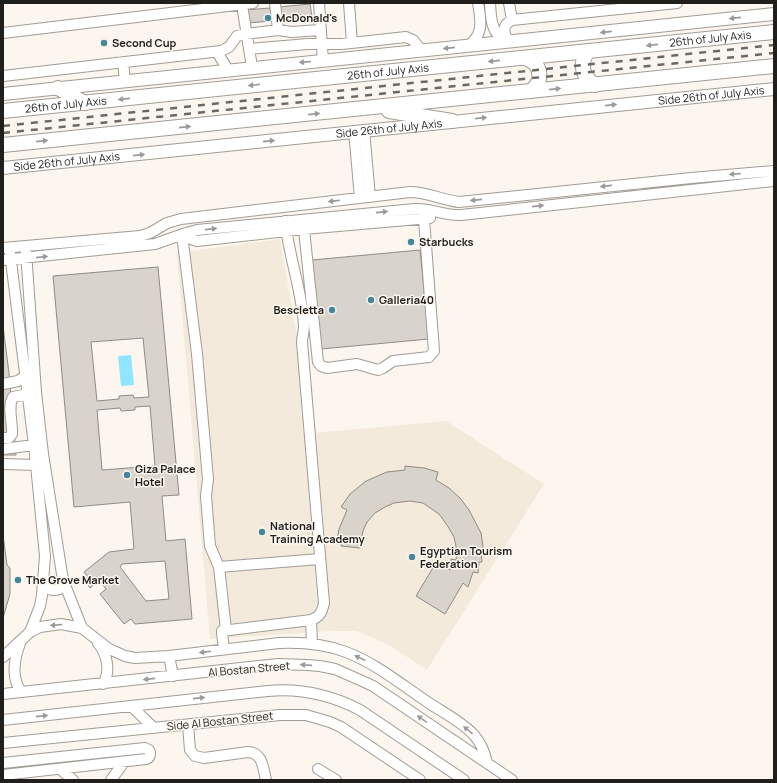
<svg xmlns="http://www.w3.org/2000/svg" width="777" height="783" viewBox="0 0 777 783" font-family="Manrope,sans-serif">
<rect width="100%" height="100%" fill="#fcf6ee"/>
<path fill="#f4eadb" d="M280,239L314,433L446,421L544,484L427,670L389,645L357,631H333L210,639L177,253Z"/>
<path fill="#8fe6fe" d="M131,355L134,385L121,386L118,356Z"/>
<path fill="#d8d3cb" stroke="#908b84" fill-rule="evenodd" d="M310,4L312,17L279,20L278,7Z
M270,8L272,21L247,23L245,10Z
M420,250L429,339L321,349L312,260Z
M158,267L179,495L162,496L166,541L185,539L192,619L135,624L131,619L124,624L100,594L106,589L99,580L90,588L84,580L88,577L84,572L109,552L134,549L130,502L74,507L53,276ZM143,338L149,397L134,398L133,395L119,396V399L97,401L91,342ZM150,406L155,466L102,470L97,410L120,408L121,411L135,410V407ZM165,561L169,599L146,601L120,567L122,564Z
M3,326L9,373L16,455H3Z
M405,466L424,468L438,472L436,480L449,488L460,498L469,510L481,533L484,553L481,552L482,562H479L478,573L473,572L468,587L463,583L445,614L416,596L437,561L450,570L451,559L456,560L457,551L454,537L447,525L439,514L423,503L410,501L394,503L385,507L375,513L367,522L363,531L360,548L341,546V540H337L339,529L347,510L341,507L350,494L366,481L387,472L405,470Z
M3,535L7,565L10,568V594L3,618Z"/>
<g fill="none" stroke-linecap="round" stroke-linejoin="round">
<defs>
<path id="minor" d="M275,3L278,30
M319,3L323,61
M349,3L352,43
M490,3C491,19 491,33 506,42
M509,3L512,20
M242,5L252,67
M3,33L253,3
M508,42C504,32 501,26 512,20L677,3
M468,46C484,35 481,20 478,3
M249,49L308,44H342L406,37L413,40L422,51
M217,52L228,70
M123,62L125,81
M3,76L221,51L229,47L237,36L246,34L278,30L292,32L320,30
M364,130L370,197
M354,131L360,198
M303,220L318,362L321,366L327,368L357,364L378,370L383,368L393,361L429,357L434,351L424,219
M186,233L191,239L197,241L304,229L430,218
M182,235L197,354L208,479L206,496L210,546L219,567L226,630
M3,248L140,236L150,233L167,223L181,219L410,192C427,192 442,200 459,202L691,178L774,171
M26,252L36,392L43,454L62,574L65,585L82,628
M10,253L34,445L45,556L42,595L40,606L30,632
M3,260L155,244L186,233L197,230L415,209C431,208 445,216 461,215L774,181
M3,384L18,381L25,376
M3,438H9L12,434C13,423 7,407 13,397L32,393
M3,449L34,445
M3,464L36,465
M219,567L320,559
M44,586C51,592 59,591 65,585
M311,620L312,644
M20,643C14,660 11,677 21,692
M98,643C107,654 111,671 103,684
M224,649L222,633V631L311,620C320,617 322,612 324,603L302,342C302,337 304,332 304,326C302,291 289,257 285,221
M169,656L173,676
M3,657L30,632L40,627L61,624L82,628L109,649L125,656L135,658L169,656L279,643C301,642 325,644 346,652C377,664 402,685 429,703C444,713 462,722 474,735C481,743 485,753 487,763
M3,694L278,664L307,665L320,666L335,669L360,680L373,686L512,780
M131,706L154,728
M3,720L268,691C301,688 331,695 360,710L464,780
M188,725L190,750L195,756L204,758L248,752C263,753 263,768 266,780
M3,743L280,715H306L330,722L341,727L420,780
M3,763L145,748L149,750C151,754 150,758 146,759L3,775
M60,769L73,780
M318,769L336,780
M111,780L124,762"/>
<g id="major">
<path d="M3,94L774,14"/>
<path id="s1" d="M3,168L774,89"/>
</g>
<g id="highway">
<path d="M588,51C579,63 582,77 595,85"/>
<path d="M525,58C542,63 544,81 531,91"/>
<path d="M58,88L85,103"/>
<path id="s2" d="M3,111L774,32"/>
<path d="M389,111L452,121"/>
<path d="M3,145L774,66"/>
</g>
</defs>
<use href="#minor" stroke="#a19c95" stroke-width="12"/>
<use href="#major" stroke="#a19c95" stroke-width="14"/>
<use href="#highway" stroke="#a19c95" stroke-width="16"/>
<use href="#minor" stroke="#fff" stroke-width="10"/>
<use href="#major" stroke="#fff" stroke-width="12"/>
<use href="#highway" stroke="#fff" stroke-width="14"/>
<path stroke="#6c6964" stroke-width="2.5" stroke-dasharray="7 7" stroke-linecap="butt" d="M3,126L774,45
M3,133L774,53"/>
</g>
<defs><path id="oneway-solid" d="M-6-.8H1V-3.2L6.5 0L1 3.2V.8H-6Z"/></defs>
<g fill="#9b9a99">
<use href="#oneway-solid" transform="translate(735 18) rotate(174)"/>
<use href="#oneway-solid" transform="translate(606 32) rotate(174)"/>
<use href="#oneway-solid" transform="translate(652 45) rotate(174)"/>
<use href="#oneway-solid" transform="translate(449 48) rotate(174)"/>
<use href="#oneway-solid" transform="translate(494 61) rotate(174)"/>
<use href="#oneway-solid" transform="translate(305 62) rotate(175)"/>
<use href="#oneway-solid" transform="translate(254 85) rotate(174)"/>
<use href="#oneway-solid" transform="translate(555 89) rotate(-6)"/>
<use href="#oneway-solid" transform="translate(124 99) rotate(174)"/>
<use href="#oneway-solid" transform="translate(611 105) rotate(-6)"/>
<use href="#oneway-solid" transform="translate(314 114) rotate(-6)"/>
<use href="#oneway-solid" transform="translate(481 118) rotate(-6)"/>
<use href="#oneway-solid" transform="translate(185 127) rotate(-6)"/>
<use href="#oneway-solid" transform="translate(42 141) rotate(-6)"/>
<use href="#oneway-solid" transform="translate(269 141) rotate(-6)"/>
<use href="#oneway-solid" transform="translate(139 155) rotate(-6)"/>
<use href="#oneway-solid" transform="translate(735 174) rotate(175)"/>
<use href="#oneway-solid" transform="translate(606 186) rotate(174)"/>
<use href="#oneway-solid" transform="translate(476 200) rotate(174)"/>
<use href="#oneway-solid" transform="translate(334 201) rotate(173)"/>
<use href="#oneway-solid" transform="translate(538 206) rotate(-6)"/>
<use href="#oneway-solid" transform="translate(382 212) rotate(-6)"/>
<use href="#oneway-solid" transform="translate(211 229) rotate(-6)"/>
<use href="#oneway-solid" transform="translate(42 257) rotate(-6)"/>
<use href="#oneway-solid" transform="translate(56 625) rotate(176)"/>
<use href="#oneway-solid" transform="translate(205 652) rotate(173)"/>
<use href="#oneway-solid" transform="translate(360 658) rotate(-156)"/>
<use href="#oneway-solid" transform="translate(306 665) rotate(-176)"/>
<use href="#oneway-solid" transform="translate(149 679) rotate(174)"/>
<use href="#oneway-solid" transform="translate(199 698) rotate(-6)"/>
<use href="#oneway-solid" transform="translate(42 716) rotate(-6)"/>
<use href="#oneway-solid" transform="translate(422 719) rotate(-146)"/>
<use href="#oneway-solid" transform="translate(468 730) rotate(-141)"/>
</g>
<g fill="#458798" stroke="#fcf6ee" stroke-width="1.5">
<circle cx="268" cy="18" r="4"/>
<circle cx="104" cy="43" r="4"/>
<circle cx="411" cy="242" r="4"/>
<circle cx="371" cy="300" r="4"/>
<circle cx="332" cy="310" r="4"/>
<circle cx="127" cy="475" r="4"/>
<circle cx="262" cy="532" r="4"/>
<circle cx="412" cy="557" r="4"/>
<circle cx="18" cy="580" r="4"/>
</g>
<g text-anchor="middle" stroke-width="3" stroke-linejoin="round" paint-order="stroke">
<g font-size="11" font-weight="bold" fill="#211f1c" stroke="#fcf6ee" text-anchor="start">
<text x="276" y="22">McDonald's</text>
<text x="112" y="47">Second Cup</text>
<text x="419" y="246">Starbucks</text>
<text x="379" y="304">Galleria40</text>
<text x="324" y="314" text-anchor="end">Bescletta</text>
<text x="135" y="473">Giza Palace<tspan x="135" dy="13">Hotel</tspan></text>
<text x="270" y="530">National<tspan x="270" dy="13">Training Academy</tspan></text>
<text x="420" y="555">Egyptian Tourism<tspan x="420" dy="13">Federation</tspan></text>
<text x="26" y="584">The Grove Market</text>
</g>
<g font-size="11" fill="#211f1c" stroke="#fcf6ee">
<text dy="4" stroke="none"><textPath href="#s2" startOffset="711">26th of July Axis</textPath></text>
<text dy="4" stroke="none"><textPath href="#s2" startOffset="387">26th of July Axis</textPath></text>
<text dy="4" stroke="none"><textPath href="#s1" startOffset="712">Side 26th of July Axis</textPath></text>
<text dy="4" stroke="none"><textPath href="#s2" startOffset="63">26th of July Axis</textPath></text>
<text dy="4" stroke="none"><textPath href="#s1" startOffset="388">Side 26th of July Axis</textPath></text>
<text dy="4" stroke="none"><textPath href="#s1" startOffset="64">Side 26th of July Axis</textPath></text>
<text transform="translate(249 669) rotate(-5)" y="4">Al Bostan Street</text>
<text transform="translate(220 721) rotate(-6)" y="4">Side Al Bostan Street</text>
</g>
</g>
<rect width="777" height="783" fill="none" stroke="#211f1c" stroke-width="8"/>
</svg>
